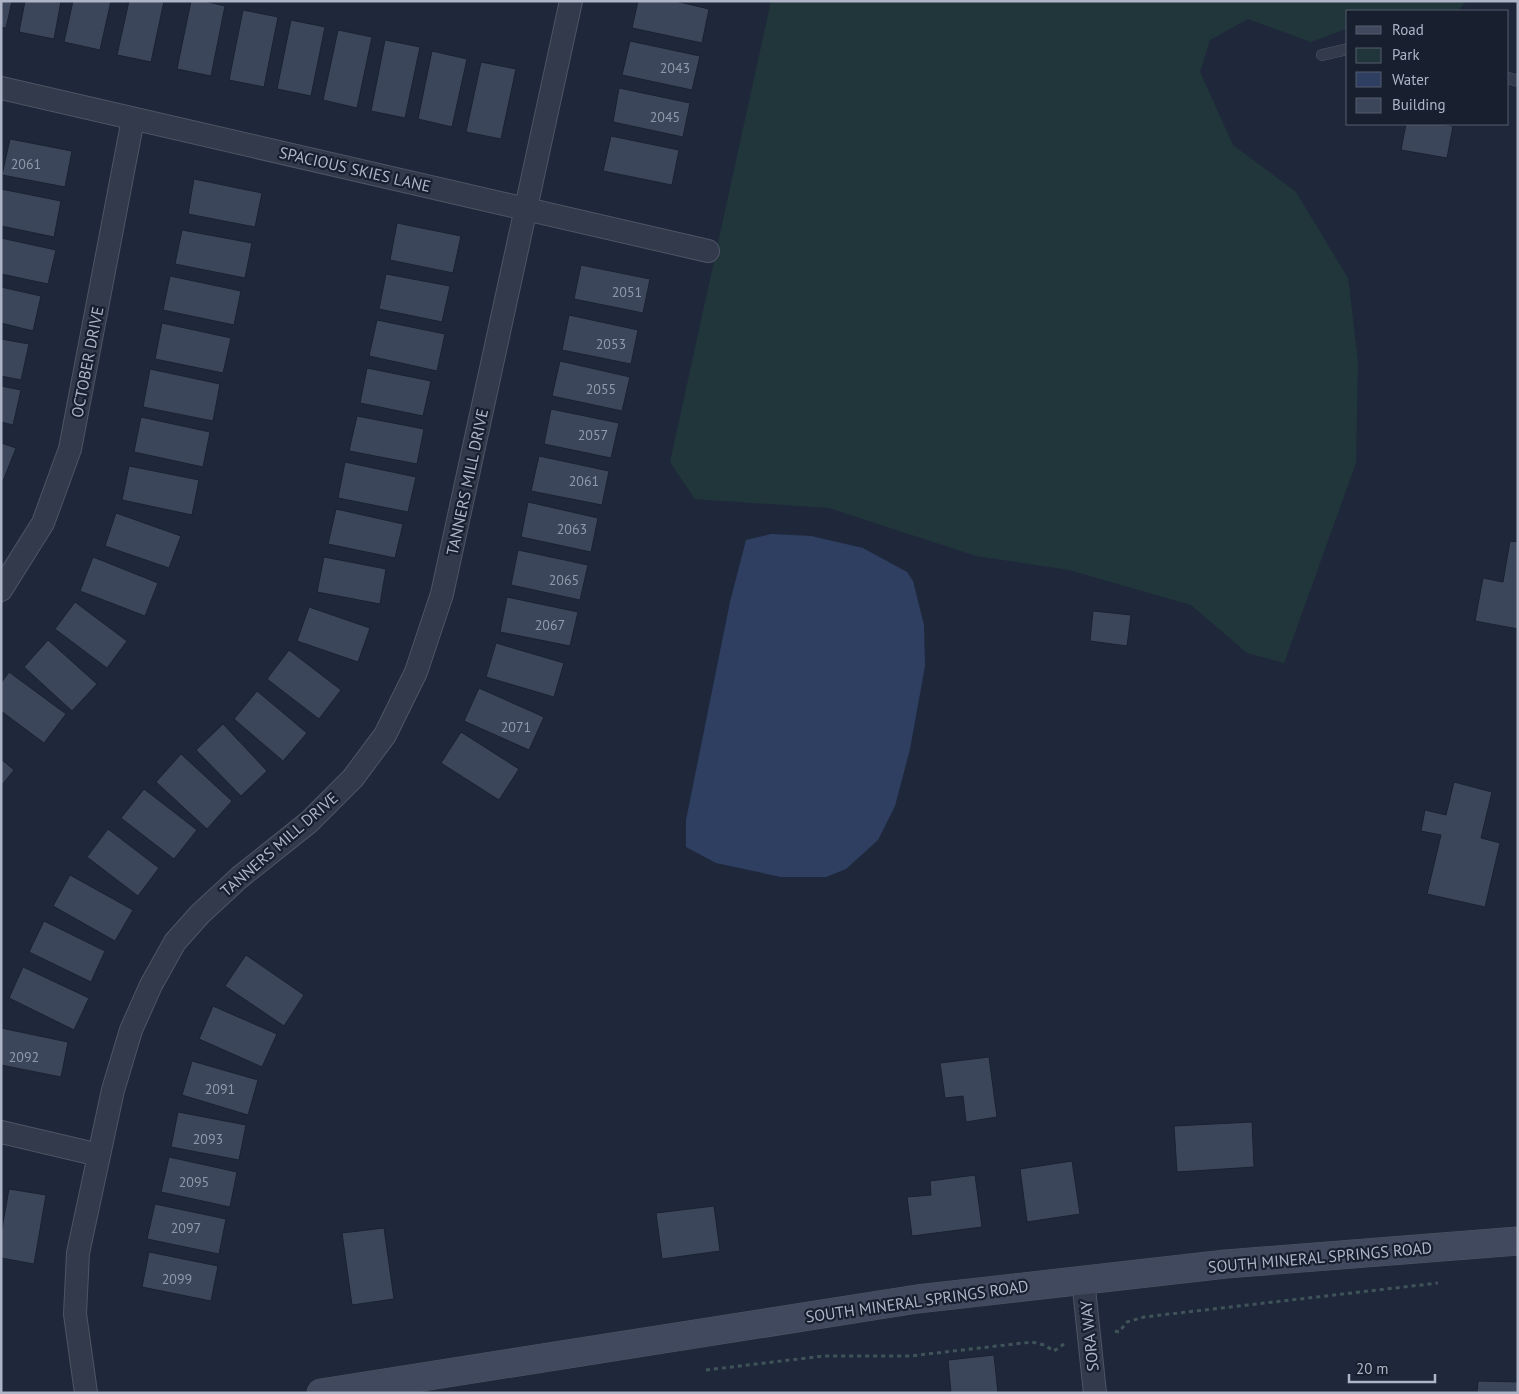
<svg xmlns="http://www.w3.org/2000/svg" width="1519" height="1394" viewBox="0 0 1519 1394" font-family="'PT Sans',sans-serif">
<rect width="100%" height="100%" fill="#1f283a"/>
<path fill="#21363b" d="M771,1H1466L1458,11H1348V30H1343L1311,42L1248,19L1210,40L1200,72L1233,145L1296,192L1348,278L1358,361L1356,463L1284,663L1247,653L1191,605L1069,570L976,556L829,508L695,499L670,462Z"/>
<path fill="#2f3f61" d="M771,534L811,536L863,548L907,572L913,581L924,625L925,666L910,749L895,806L878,840L846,869L826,877H781L716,863L686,847V820L730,602L746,540Z"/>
<path fill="#3b465b" stroke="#1a2231" d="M1,1H12L6,28L1,27Z
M25,1H61L54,39L19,32Z
M73,1H111L100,50L64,42Z
M129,1H164L151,62L117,55Z
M191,1H204L225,6L211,76L177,69Z
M638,1H675L709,9L702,43L632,28Z
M243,10L278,17L264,87L229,80Z
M291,20L325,27L311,96L277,89Z
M338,30L372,37L357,108L323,100Z
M385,40L420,47L405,118L371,111Z
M630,41L700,56L692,90L622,75Z
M432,51L467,59L452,127L418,119Z
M481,62L516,69L501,139L466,132Z
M619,88L690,103L683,137L613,122Z
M1406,124H1442L1453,126L1447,158L1401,150Z
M611,136L679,150L672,185L603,171Z
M10,139L72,151L65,187L2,175Z
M194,179L262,193L255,227L188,214Z
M1,189L61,201L54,237L1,226Z
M397,223L461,236L453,273L390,260Z
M182,230L252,243L245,278L175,264Z
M1,238L56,250L48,284L1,274Z
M581,265L650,279L643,313L574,299Z
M386,274L450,286L442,322L379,309Z
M170,276L241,291L234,325L163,310Z
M1,287L41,296L33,331L1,323Z
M569,315L638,330L631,364L562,350Z
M377,320L445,334L437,371L369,356Z
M162,323L231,338L223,373L155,359Z
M1,339L29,344L21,380L1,376Z
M560,361L630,377L622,411L552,396Z
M367,368L431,381L423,416L360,403Z
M150,369L220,384L213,421L143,407Z
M1,386L21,390L13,425L1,422Z
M551,409L619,423L611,458L544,444Z
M357,416L424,429L417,464L349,451Z
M141,417L210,432L203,467L134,452Z
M1,443L16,448L3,481L1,480Z
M539,456L609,471L602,505L531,491Z
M345,462L416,477L408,512L338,498Z
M129,466L199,480L192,515L122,500Z
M528,502L598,518L591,552L521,537Z
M336,509L403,524L395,558L328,544Z
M116,513L181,536L169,568L105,546Z
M1510,541L1518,542V629L1475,621L1483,578L1503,582Z
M518,550L588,565L580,600L511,585Z
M93,557L158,583L145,616L80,591Z
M324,557L386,569L380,604L317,592Z
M507,597L578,612L570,646L500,632Z
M75,602L127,641L107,668L55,629Z
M309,607L370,628L358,662L297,641Z
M1093,611L1131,615L1127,646L1090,641Z
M48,640L97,684L72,711L24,667Z
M496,643L564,663L554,697L486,677Z
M289,650L341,690L319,719L267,679Z
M9,672L66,714L44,743L1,711V683Z
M479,688L544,717L529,750L464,721Z
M257,691L307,733L283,761L234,719Z
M223,724L267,771L241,796L196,750Z
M461,732L519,769L499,800L441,763Z
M181,754L232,801L207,829L156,782Z
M1,759L14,770L1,786Z
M1454,782L1492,792L1481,838L1500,843L1485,907L1427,894L1441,835L1421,831L1425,810L1446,815Z
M144,789L197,830L174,859L121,818Z
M108,829L159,868L138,896L87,857Z
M70,875L133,910L115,941L53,906Z
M44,921L105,951L91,982L29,952Z
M246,955L304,995L284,1026L225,986Z
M23,967L89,998L74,1030L9,998Z
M213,1006L277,1034L262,1067L199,1039Z
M1,1028L68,1042L61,1077L1,1065Z
M989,1057L997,1117L966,1122L963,1096L945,1098L940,1063Z
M192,1061L258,1080L248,1115L182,1095Z
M178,1112L246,1125L239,1160L171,1147Z
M1252,1122L1254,1167L1177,1172L1174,1126Z
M169,1157L237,1172L230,1207L161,1192Z
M1072,1161L1080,1214L1027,1222L1020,1169Z
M975,1175L982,1227L912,1236L907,1197L931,1195L930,1181Z
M9,1189L46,1195L34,1264L1,1258V1234Z
M155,1204L226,1219L219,1254L147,1239Z
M714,1206L720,1251L662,1259L656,1213Z
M384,1228L394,1299L352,1305L342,1233Z
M149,1252L218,1266L211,1301L142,1287Z
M994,1355L998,1393H951L948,1360Z
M1478,1381L1518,1382V1393H1477Z"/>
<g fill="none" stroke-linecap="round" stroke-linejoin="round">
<defs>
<path id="lane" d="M1322,55L1348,49
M1508,78L1518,81"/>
<path id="street" d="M1,88L708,251
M1,590L43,523L70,449L133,119
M1,1132L99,1155
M1083,1279L1095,1393
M86,1393L75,1314L78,1253L113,1090L131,1030L151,985L175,942L200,914L240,877L309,822L353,778L385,735L416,672L442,594L571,1"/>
<path id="secondary" d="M321,1393L917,1299L1226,1264L1518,1241"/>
</defs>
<use href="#lane" stroke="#4d5565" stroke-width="12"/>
<use href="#street" stroke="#4d5565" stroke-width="24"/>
<use href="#secondary" stroke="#4d5565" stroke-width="29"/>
<path stroke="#3f5359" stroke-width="3" stroke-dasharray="4 4" stroke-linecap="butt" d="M1115,1331L1119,1332L1127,1322L1144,1317L1438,1283
M706,1370L824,1356H910L1032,1342L1044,1345L1054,1351L1064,1344"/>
<use href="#lane" stroke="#333a4b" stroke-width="11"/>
<use href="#street" stroke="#333a4b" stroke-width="22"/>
<use href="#secondary" stroke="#41495e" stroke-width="28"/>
</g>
<g text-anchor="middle" stroke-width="4.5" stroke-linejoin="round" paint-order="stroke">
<g font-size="14" fill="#9099ac">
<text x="675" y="73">2043</text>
<text x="665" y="122">2045</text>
<text x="26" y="169">2061</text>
<text x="627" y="297">2051</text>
<text x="611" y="349">2053</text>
<text x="601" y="394">2055</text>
<text x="593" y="440">2057</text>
<text x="584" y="486">2061</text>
<text x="572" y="534">2063</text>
<text x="564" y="585">2065</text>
<text x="550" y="630">2067</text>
<text x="516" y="732">2071</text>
<text x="24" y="1062">2092</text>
<text x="220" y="1094">2091</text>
<text x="208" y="1144">2093</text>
<text x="194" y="1187">2095</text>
<text x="186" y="1233">2097</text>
<text x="177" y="1284">2099</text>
</g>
<g font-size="16" fill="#adb5c7" stroke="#18202f">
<text transform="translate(355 169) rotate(13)" y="6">SPACIOUS SKIES LANE</text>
<text transform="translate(87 362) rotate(-79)" y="6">OCTOBER DRIVE</text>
<text transform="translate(467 482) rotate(-78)" y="6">TANNERS MILL DRIVE</text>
<text transform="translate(279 844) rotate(-41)" y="6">TANNERS MILL DRIVE</text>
<text transform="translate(1320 1257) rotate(-5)" y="6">SOUTH MINERAL SPRINGS ROAD</text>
<text transform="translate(917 1301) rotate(-8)" y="6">SOUTH MINERAL SPRINGS ROAD</text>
<text transform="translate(1089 1336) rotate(-96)" y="6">SORA WAY</text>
</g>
</g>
<rect width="1519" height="1394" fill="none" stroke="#adb5c7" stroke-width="5"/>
<rect x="1346" y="10" width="162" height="115" fill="#18202f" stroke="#545c6c"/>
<rect x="1356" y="26" width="25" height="8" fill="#41495e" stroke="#545c6c"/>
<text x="1392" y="35" font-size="15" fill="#adb5c7">Road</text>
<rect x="1356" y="48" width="25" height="15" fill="#21363b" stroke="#545c6c"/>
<text x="1392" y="60" font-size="15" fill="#adb5c7">Park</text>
<rect x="1356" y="72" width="25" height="15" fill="#2f3f61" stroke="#545c6c"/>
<text x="1392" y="85" font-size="15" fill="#adb5c7">Water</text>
<rect x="1356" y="98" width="25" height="15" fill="#3b465b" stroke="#545c6c"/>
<text x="1392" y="110" font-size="15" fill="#adb5c7">Building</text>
<path d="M1349 1374v8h86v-8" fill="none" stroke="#adb5c7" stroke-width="2.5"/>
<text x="1356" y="1374" font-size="15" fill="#adb5c7" stroke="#18202f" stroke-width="4" paint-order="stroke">20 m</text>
</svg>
